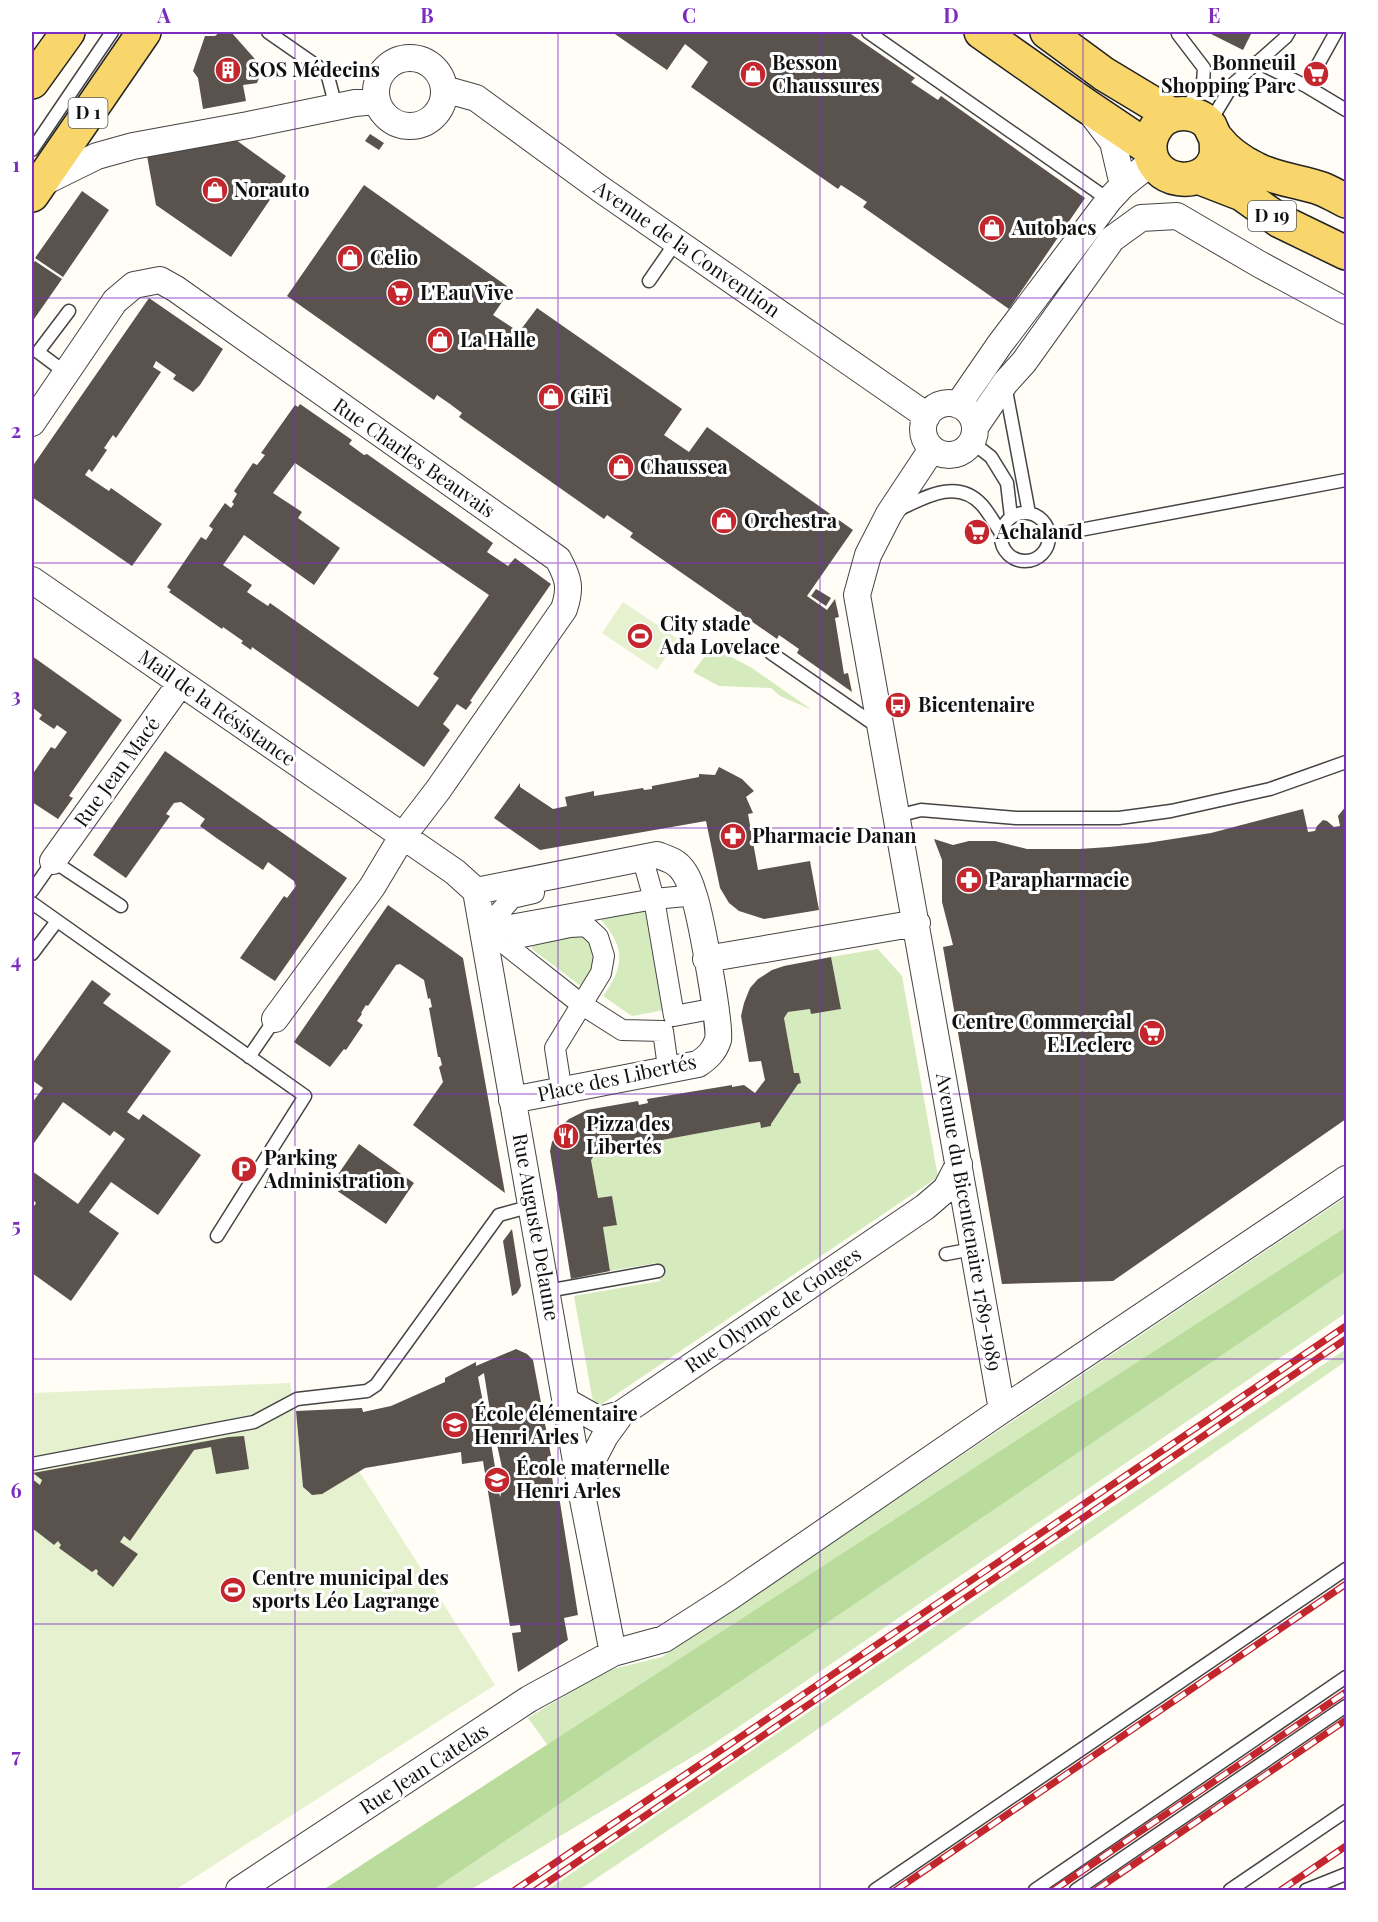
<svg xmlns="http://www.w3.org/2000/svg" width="1378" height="1922" viewBox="0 0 1378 1922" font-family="'Playfair Display',serif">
<rect width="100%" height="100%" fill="#fffdf5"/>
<path fill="#d5ebbd" d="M712,647L752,668L812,710L780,696L771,688L719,686L693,672Z
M646,910L665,1010L632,1016L603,996C624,967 626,948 601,920Z
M579,935L592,943L596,967L582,987L532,949V945Z
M878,949L902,976L938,1177L599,1406L593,1402L574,1296L660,1281L656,1263L610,1271L603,1227L617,1224L612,1196L598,1198L591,1160L597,1152L760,1122L761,1128L771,1126V1124L798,1084L801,1083L799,1073H794L784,1018L788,1012L810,1009L811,1014L841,1009L831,957Z
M1346,1197V1227L549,1747L528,1718L605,1671L662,1657Z
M1346,1271V1313L712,1745L470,1890H433Z
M1346,1349V1361L792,1747L579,1890H547L782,1730Z"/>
<path fill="#b9dc9c" d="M1346,1227V1271L433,1890H323Z"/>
<path fill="#e6f2cf" d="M623,602L678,639L657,670L602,633Z
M290,1383L296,1411L303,1487L308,1493L317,1495L359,1471L495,1685L175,1890H32V1393Z"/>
<path fill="#5a524d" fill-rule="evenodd" d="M220,32H231L263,68L257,83L243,85L246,101L203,109L198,78L193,71L205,36H215Z
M612,32H848L915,78L911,82L938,100L941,96L1085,198L1009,309L863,207L867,202L841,185L838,189L691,87L708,62L685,44L667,70Z
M1207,32H1252L1243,50Z
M370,134L384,143L379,150L365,141Z
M236,140L286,176L231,257L156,205L147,156Z
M364,185L511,289L493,315L519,332L537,308L682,409L664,435L689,452L707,427L853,530L807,596L827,610L835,599L839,617L835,618L844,674L848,673L852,692L797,653L799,649L779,635L777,639L630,537L633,533L607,515L604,519L459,417L462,413L450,404L437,395L434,400L287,296Z
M82,191L109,210L63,277L35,258Z
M35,261L62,279L32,322V265Z
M149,298L223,349L200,385L193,392L173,379L176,375L156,361L153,367L161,372L116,438L113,435L104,448L107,450L92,472L89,469L85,475L109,491L111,488L162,524L132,566L32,497V467Z
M300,404L352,440L349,444L364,455L367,454L493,543L487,552L508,566L515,558L551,584L470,701L472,702L466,710L457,704L443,724L450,730L424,767L252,647L251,650L241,643L243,641L223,627L222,629L179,599L169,592L171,590L167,587L201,537L206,540L213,529L209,526L225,503L231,508L234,504L232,502L237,494L234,491L253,463L257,465L265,455L261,453L295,405L298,407ZM295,463L489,595L433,674L439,678L418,707L270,603L268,606L247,592L252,585L223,565L244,535L314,585L340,548L298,518L302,512L273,493Z
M816,589L831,598L826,606L811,596Z
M32,656L122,720L69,796L73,798L58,819L32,802V775L51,747L55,749L67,732L57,725L54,729L39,719L42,715L32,707Z
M165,751L347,878L275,981L240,958L284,896L287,898L296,886L294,881L268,862L263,870L215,837L200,826L205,819L181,802L174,803L166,814L170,816L126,878L93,855Z
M719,767L742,779L754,791L746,797L753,813L748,814L758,870L810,861L819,910L764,919L739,911L729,903L720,888L706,821L540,850L494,818L520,783V787L553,809L567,806L565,797L594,791V796L643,788L644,790L652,789V786L699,777V774L715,775Z
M1346,806V1119L1113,1281L1002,1284L943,947L953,945L942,902V860L934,839L953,845L969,841H995L1027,849H1079L1109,847L1147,843L1211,833L1303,809L1308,832L1315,831L1317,826L1323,820L1327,821L1334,827L1340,826L1338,816Z
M388,905L463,958L505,1193L413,1125L443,1082L439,1067L442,1065L440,1057H438L429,1008L432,1007L430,998L428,999L424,980L400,964L396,965L368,1006L366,1005L361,1013L362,1014L357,1021L363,1025L346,1050L344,1049L330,1067L294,1042Z
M831,957L841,1009L811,1014L810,1009L788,1012L784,1018L794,1073H799L801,1083L798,1084L771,1124V1126L761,1128L760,1122L597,1152L591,1160L598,1198L612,1196L617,1225L603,1227L610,1271L571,1279L550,1151L552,1142L559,1128L569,1119L587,1110L638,1101L639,1105L648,1103L647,1099L732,1085V1087L744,1085L755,1093L765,1080L761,1061L749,1062L741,1016L744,1003L750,988L758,979L772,970L784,966Z
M92,980L111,994L103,1003L171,1051L127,1112L139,1120L143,1114L201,1155L158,1215L111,1182L89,1212L119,1233L71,1301L32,1273V1209L36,1203L32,1199V1171L78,1204L125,1139L114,1131L110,1136L63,1102L32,1146V1103L43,1088L32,1080V1064Z
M359,1144L414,1183L386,1224L330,1186Z
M512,1229L521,1286L517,1293L512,1296L503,1241Z
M516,1349L527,1354L533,1360L555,1477H552L555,1496H559L578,1615L564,1618L568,1640L518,1672L512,1633L521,1632L520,1625L510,1626L483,1461L462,1464L461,1452L365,1468L322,1494L312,1495L303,1487L296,1411L362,1408L363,1412L391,1406L445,1382V1378L476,1362V1366ZM484,1373L490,1411L485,1412L478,1377ZM489,1431H494L506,1486L503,1487L500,1497Z
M244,1436L249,1469L216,1474L211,1447L194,1450L130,1541L124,1536L120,1542L138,1554L113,1587L97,1574L98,1571L96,1569L92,1572L59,1548L61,1545L58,1541L54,1545L32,1528V1479L40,1485L42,1480L33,1473L229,1437Z"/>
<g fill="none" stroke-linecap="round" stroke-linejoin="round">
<defs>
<path id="service" d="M268,32L327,73L336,107
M868,32L1109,200
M1178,32V34L1204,68L1203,83L1184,112
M1336,32L1306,86L1346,110
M1257,62L1306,86
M1210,122L1233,84L1286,37L1289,32
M32,150L112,32
M649,281L676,242
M66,373L38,352L69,311
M1005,385L1029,513
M972,442L991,457L1007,483L1011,517
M896,511C923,498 957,477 982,505C989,513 995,524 1001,533
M1001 537a24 24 0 1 1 48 0a24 24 0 1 1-48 0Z
M1048,536L1346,480
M771,653L878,727
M897,816L921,810L1016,818H1119L1171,811L1270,789L1346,762
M32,891L53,861L121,906
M32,903L305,1096L217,1236
M32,954L57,921
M249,1057L275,1019
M946,1254L973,1249
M547,1291L658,1271
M32,1464L254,1422L297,1399L367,1391L376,1385L499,1215L532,1206
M875,1890L1346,1569
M1035,1890L1346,1677
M1076,1890L1346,1706
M1230,1890L1346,1811
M1306,1890L1346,1874"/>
<path id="pedestrian" d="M645,867L654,899L674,1016L706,1010
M533,886L534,893L512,898L498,914L501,941L581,1004L622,1030L663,1031L667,1060
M499,927L654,899L686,896
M498,942L570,927L586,926L598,937L604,956L601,973L555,1048L560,1080"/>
<path id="minor" d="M376 92a34 34 0 1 1 68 0a34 34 0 1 1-68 0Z
M444,89L476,98L599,188L927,416
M1094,117L1113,142L1123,185
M38,185L97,156L133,146L248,125L355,103L376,101
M923 429a26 26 0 1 1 52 0a26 26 0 1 1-52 0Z
M958,405L1000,344L1109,200L1123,185L1153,161
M32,423L115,301L134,285L160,280L176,289L558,559C569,579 571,588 564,609L438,790L402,837L372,887L275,1019
M975,427L1005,383L1024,362L1112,239L1141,218L1177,216L1259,264L1346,311
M932,449L889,514L868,555L857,595L1002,1410
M32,580L455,872L476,891L580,1484L613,1653
M53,861L180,684
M476,891L657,855C668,859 677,861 684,872C688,878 691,886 693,893C700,911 721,1026 718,1040C714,1052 707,1058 698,1064L512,1100
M706,959L917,923
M567,1402L599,1420L621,1414L925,1207L946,1189L959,1164
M580,1484L605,1436L621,1414
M239,1890L529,1699L613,1653L664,1639L731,1596L1002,1410L1346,1179"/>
<path id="primary" d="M981,32L1085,105L1149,148
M1047,32L1104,74L1172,115
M32,82L68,32
M1216,138C1216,143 1217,150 1216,156C1206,192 1149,184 1150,146C1150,136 1156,125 1164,119C1178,110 1200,112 1210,126C1212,130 1213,134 1216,138C1226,151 1241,162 1256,169C1277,180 1300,181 1322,189C1330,192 1338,197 1346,201
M1198,177L1242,194L1280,221L1346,253
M32,195L144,32"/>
</defs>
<use href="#service" stroke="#444" stroke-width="15"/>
<use href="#pedestrian" stroke="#444" stroke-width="22"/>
<use href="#minor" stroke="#444" stroke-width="28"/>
<use href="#primary" stroke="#222" stroke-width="36"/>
<use href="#service" stroke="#fff" stroke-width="12"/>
<use href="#pedestrian" stroke="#fff" stroke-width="20"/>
<use href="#minor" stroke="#fff" stroke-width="26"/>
<use href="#primary" stroke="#f9d66b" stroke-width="33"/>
<defs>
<path id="rail" d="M515,1890L1346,1326
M536,1890L1346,1339
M896,1890L1346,1584
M1054,1890L1346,1692
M1096,1890L1346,1720
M1281,1890L1346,1846"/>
</defs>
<use href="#rail" stroke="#c4262e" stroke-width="7"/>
<use href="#rail" stroke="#fff" stroke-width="4.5" stroke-dasharray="14" stroke-linecap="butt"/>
</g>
<path fill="none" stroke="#7b2cbf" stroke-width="1.5" stroke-opacity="0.55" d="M295,32V1890M558,32V1890M820,32V1890M1083,32V1890M32,298H1346M32,563H1346M32,828H1346M32,1094H1346M32,1359H1346M32,1624H1346"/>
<defs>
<symbol id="building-disc" viewBox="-11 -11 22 22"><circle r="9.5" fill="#c4262e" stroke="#fff"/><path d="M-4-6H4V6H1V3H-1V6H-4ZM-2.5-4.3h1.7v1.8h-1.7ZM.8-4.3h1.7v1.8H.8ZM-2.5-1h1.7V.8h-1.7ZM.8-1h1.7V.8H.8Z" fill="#fff"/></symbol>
<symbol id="shop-disc" viewBox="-11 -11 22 22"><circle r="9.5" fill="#c4262e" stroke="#fff"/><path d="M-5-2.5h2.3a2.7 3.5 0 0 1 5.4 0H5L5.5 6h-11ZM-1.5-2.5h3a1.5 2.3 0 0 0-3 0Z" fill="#fff"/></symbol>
<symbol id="supermarket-disc" viewBox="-11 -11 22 22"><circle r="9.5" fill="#c4262e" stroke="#fff"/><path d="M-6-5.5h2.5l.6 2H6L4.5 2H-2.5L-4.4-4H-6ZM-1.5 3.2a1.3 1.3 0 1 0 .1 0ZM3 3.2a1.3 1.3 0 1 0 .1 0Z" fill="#fff"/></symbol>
<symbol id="stadium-disc" viewBox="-11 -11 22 22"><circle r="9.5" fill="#c4262e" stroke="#fff"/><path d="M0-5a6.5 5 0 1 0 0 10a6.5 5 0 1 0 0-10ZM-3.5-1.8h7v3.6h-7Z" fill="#fff"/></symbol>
<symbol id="bus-disc" viewBox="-11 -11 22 22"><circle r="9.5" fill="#c4262e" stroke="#fff"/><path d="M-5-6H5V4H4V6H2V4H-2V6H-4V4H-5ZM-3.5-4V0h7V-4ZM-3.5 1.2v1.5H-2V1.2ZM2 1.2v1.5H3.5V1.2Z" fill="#fff"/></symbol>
<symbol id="pharmacy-disc" viewBox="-11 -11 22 22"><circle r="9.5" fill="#c4262e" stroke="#fff"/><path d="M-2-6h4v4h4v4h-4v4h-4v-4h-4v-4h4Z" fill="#fff"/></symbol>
<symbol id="restaurant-disc" viewBox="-11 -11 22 22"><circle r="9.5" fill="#c4262e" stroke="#fff"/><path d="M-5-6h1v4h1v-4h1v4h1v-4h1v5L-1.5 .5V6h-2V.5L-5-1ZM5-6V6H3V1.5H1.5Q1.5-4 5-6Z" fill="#fff"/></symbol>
<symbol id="parking-disc" viewBox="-11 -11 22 22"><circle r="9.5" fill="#c4262e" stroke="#fff"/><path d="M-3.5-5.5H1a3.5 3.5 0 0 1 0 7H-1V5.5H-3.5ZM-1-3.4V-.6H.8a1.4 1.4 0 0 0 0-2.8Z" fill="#fff"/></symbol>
<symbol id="school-disc" viewBox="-11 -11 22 22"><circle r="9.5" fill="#c4262e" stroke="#fff"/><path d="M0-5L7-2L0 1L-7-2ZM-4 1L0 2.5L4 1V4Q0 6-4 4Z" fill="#fff"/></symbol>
</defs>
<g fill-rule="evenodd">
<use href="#building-disc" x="213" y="55" width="30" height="30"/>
<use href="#shop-disc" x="738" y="59" width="30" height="30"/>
<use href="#supermarket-disc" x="1301" y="59" width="30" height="30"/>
<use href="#shop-disc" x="200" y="175" width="30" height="30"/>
<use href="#shop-disc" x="977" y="213" width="30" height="30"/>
<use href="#shop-disc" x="335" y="243" width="30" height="30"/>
<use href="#supermarket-disc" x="385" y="278" width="30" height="30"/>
<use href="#shop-disc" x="425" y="325" width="30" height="30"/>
<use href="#shop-disc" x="536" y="382" width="30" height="30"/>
<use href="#shop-disc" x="606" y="452" width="30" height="30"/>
<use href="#shop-disc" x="709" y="506" width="30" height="30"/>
<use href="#supermarket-disc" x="962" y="517" width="30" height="30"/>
<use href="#stadium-disc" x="625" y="621" width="30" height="30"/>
<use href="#bus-disc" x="883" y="690" width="30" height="30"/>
<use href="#pharmacy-disc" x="718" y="821" width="30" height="30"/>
<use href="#pharmacy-disc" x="954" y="865" width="30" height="30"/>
<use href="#supermarket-disc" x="1137" y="1018" width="30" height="30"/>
<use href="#restaurant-disc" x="551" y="1121" width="30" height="30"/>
<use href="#parking-disc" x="229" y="1154" width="30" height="30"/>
<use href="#school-disc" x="440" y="1410" width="30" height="30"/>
<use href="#school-disc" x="482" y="1465" width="30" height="30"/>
<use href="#stadium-disc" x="218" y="1575" width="30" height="30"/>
</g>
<g text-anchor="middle" stroke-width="6" stroke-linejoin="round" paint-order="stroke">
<g fill="#fff" stroke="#585858" stroke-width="1.5">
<rect x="68.5" y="98" width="39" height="30" rx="4.5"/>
<rect x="1248" y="201" width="48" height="30" rx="4.5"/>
</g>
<g font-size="18" font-weight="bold" fill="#111">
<text x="88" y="119">D 1</text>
<text x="1272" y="222">D 19</text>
</g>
<g font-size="20" font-weight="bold" fill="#111" stroke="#fff" text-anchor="start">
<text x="772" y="70">Besson<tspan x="772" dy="23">Chaussures</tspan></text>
<text x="1296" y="70" text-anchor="end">Bonneuil<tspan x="1296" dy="23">Shopping Parc</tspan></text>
<text x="248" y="77">SOS Médecins</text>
<text x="234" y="197">Norauto</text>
<text x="1012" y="235">Autobacs</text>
<text x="370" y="265">Celio</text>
<text x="420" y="300">L'Eau Vive</text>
<text x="460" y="347">La Halle</text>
<text x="570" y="404">GiFi</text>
<text x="640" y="474">Chaussea</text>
<text x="744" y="528">Orchestra</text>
<text x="996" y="539">Achaland</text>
<text x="660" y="631">City stade<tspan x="660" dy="23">Ada Lovelace</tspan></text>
<text x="918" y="712">Bicentenaire</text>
<text x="752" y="843">Pharmacie Danan</text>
<text x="988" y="887">Parapharmacie</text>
<text x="1132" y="1029" text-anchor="end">Centre Commercial<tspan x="1132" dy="23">E.Leclerc</tspan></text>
<text x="586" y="1131">Pizza des<tspan x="586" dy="23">Libertés</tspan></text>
<text x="264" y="1165">Parking<tspan x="264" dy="23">Administration</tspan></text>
<text x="474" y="1421">École élémentaire<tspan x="474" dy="23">Henri Arles</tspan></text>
<text x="516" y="1475">École maternelle<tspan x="516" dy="23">Henri Arles</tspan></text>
<text x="252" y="1585">Centre municipal des<tspan x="252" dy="23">sports Léo Lagrange</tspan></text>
</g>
<g font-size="20" fill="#111" stroke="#fff">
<text transform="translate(687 249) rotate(35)" y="7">Avenue de la Convention</text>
<text transform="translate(414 458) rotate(35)" y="7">Rue Charles Beauvais</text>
<text transform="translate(217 708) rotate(35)" y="7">Mail de la Résistance</text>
<text transform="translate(117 772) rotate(-54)" y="7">Rue Jean Macé</text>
<text transform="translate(617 1078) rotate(-12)" y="7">Place des Libertés</text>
<text transform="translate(969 1222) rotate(80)" y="7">Avenue du Bicentenaire 1789-1989</text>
<text transform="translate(536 1227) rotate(80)" y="7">Rue Auguste Delaune</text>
<text transform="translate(773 1310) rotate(-34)" y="7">Rue Olympe de Gouges</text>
<text transform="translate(424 1769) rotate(-33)" y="7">Rue Jean Catelas</text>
</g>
</g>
<rect width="1378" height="1922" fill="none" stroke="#ffffff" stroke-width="66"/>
<rect x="33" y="33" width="1312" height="1856" fill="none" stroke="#7b2cbf" stroke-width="2"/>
<g font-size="20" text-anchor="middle" font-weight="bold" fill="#7b2cbf">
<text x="164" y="23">A</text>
<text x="427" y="23">B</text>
<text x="689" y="23">C</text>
<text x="951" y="23">D</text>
<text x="1214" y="23">E</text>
<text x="16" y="172">1</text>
<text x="16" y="438">2</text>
<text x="16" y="703">3</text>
<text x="16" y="968">4</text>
<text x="16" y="1233">5</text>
<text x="16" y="1498">6</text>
<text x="16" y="1763">7</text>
</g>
</svg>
